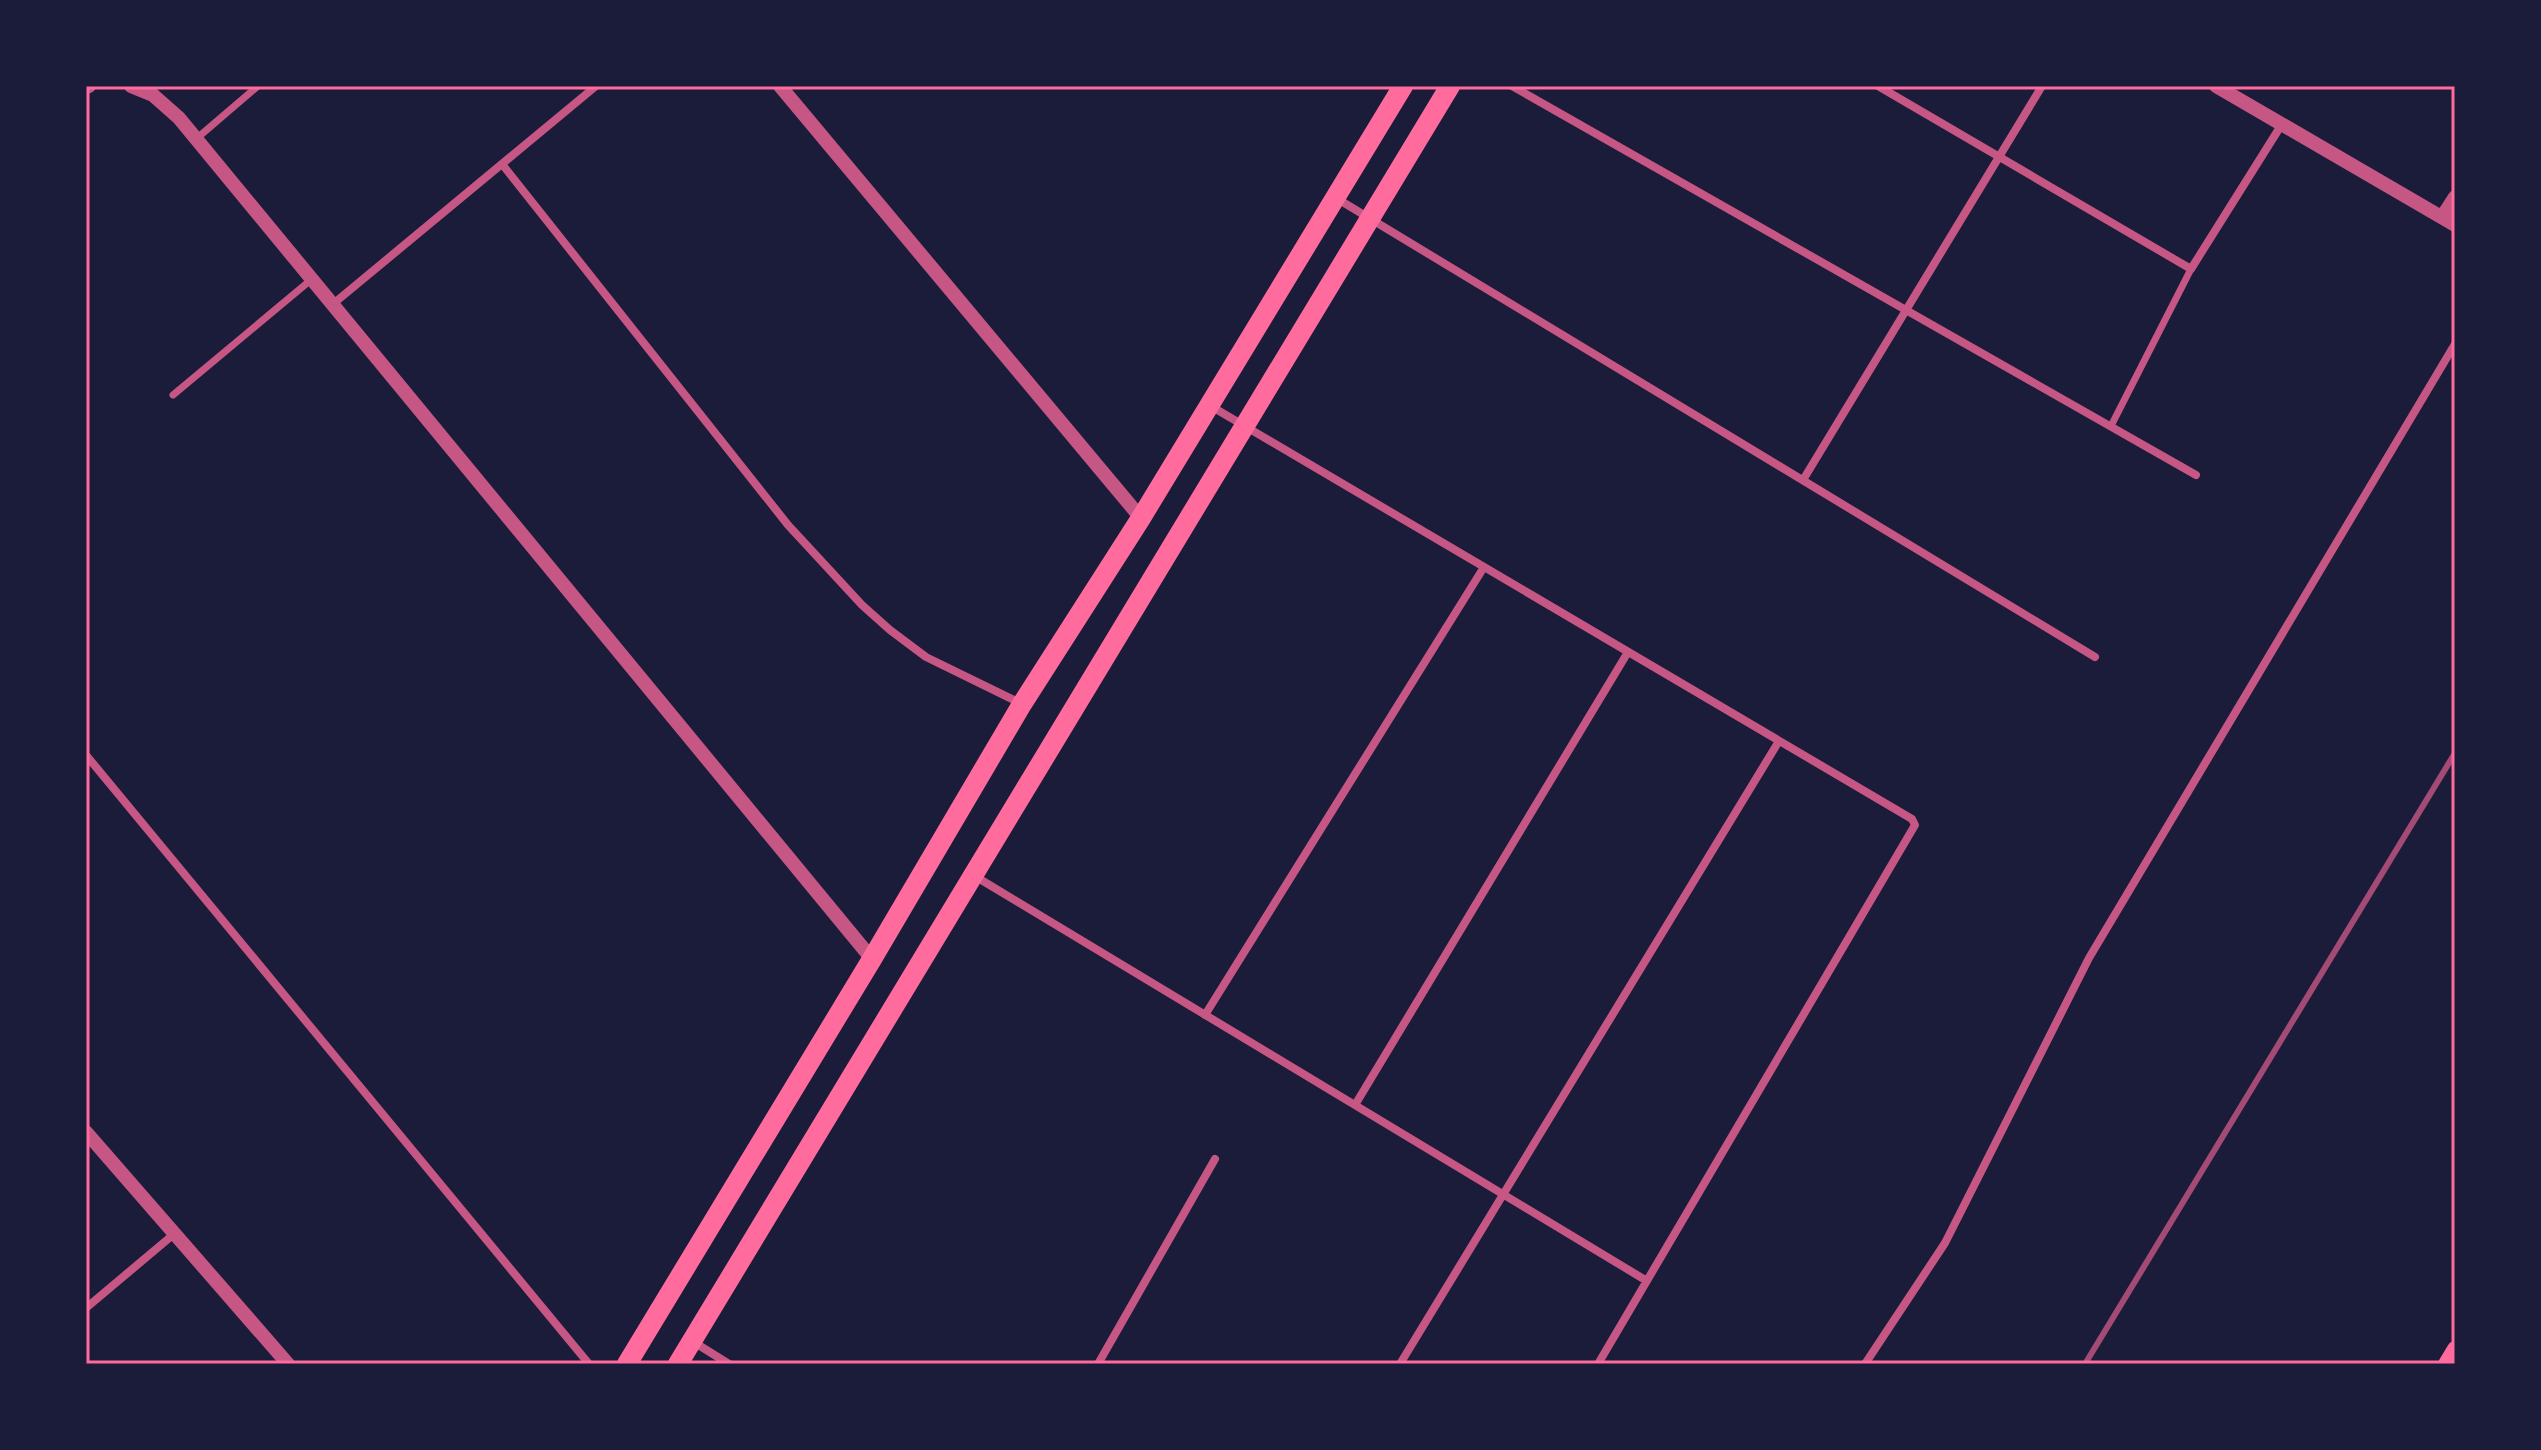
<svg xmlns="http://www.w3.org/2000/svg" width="2541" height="1450" viewBox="0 0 2541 1450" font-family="Merriweather,serif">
<rect width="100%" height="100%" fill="#1b1b3a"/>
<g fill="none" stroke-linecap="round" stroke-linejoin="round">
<path stroke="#c65784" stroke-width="7" d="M196,139L258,86
M173,395L312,279
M2111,426L2191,269"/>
<path stroke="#c65784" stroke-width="8" d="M1512,86L2196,475
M1878,86L2191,269L2282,124
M502,164L788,525L862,605L890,630L926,657L1022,704
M1336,198L2095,657
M333,304L596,86
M1209,405L1912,819L1915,825L1598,1364
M1803,480L2042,86
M86,755L589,1364
M973,875L1647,1281
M1205,1015L1484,567
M1355,1105L1628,652
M86,1308L174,1234
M692,1341L729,1364
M1098,1364L1215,1159
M1400,1364L1779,741
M1865,1364L1945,1243L2089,958L2455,344"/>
<path stroke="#c65784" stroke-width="14" d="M131,86L153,95L179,118L872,959
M780,86L1141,518
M2216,86L2455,225
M86,87L89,86
M2442,217L2455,197
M86,1132L288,1364"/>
<path stroke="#ff6b9d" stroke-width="16" d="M2446,1364L2455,1349"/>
<path stroke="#ff6b9d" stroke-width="20" d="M627,1364L872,959L1022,704L1141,518L1403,86
M678,1364L1450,86"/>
<path stroke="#a44b75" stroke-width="6" d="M2085,1364L2455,753"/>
</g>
<rect width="2541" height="1450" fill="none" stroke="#1b1b3a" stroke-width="176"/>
<rect x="88" y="88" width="2365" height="1274" fill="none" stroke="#ff6b9d" stroke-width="3"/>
</svg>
